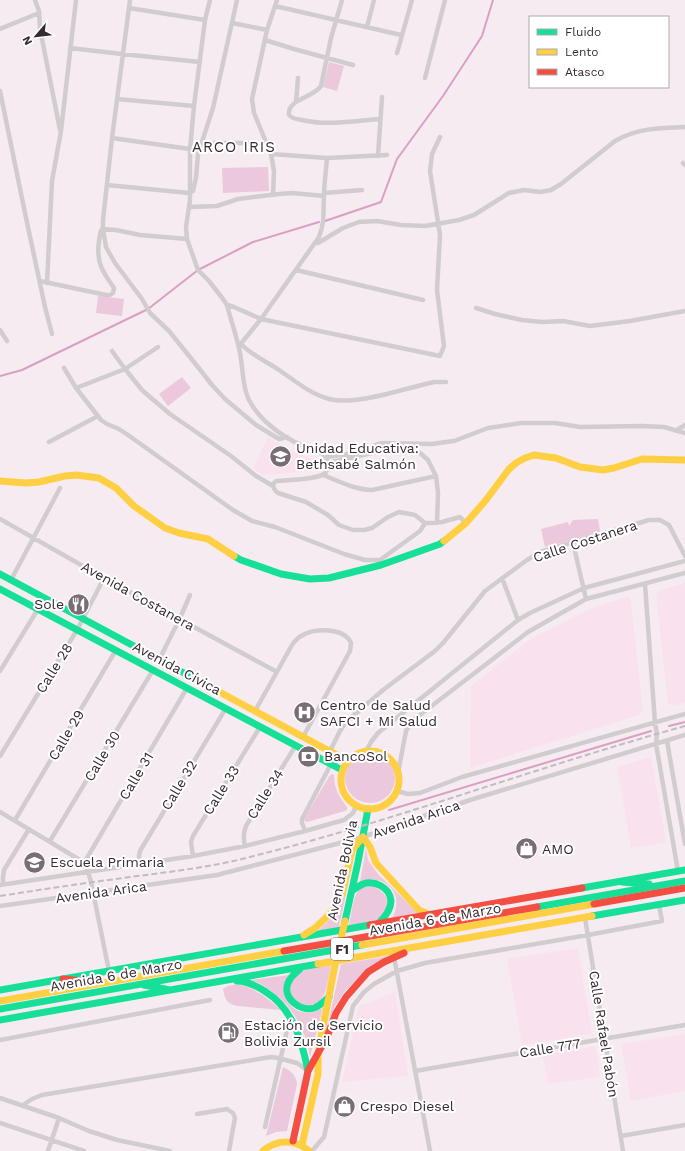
<svg xmlns="http://www.w3.org/2000/svg" width="685" height="1151" viewBox="0 0 685 1151" font-family="'Work Sans',sans-serif">
<rect width="100%" height="100%" fill="#f6ebf1"/>
<path fill="#f9e2ee" d="M268,437L277,443L291,451L318,461L321,465L319,469L299,472L263,475L253,468Z
M685,583V703L674,706L668,704L656,595L660,590Z
M628,596L631,601L643,710L639,715L470,768L471,686L529,640L587,610Z
M651,757L666,841L663,843L631,848L617,767Z
M578,948L592,1034L522,1045L507,959Z
M395,992L408,1076L342,1082L359,1006Z
M685,1034V1091L631,1101L621,1044Z
M596,1046L600,1077L548,1084L543,1055Z"/>
<path fill="#ebc8db" d="M329,62L344,66L337,91L323,87Z
M268,167L269,191L223,193L222,168Z
M98,296L124,299L122,316L96,313Z
M182,377L191,388L168,406L159,394Z
M598,519L600,532L573,540L545,547L541,529L568,522L569,526L573,520Z
M345 778a25 25 0 1 1 50 0a25 25 0 1 1-50 0Z
M332,774L334,775C334,788 339,797 347,807V810L345,811L307,822L305,821L304,819L330,775Z
M366,848L368,860L378,874L418,913L392,918C406,894 384,872 360,882Z
M353,861L339,927L318,931L334,915Z
M371,886C389,891 395,909 377,920C369,924 358,924 349,925C351,917 353,896 359,890C362,887 366,887 371,886Z
M389,956L367,970L346,990L335,1006L328,1024L341,964Z
M331,965C329,974 328,984 325,992C317,1015 284,1006 291,984C293,979 296,975 301,972C308,968 322,967 331,965Z
M290,975L285,996C287,999 288,1002 290,1005C298,1014 313,1015 323,1008L310,1057C306,1030 291,1003 267,988C262,984 256,982 251,980Z
M237,984C254,987 268,999 281,1010L238,1006C227,1004 225,1000 223,989L228,986Z
M283,1067C291,1071 296,1075 297,1084L287,1131L276,1132L266,1136Z"/>
<g fill="none" stroke-linecap="round" stroke-linejoin="round">
<path stroke="#da9fc1" stroke-width="2" d="M325,221L381,202L397,159L443,96L482,36L493,0
M0,376L22,370L148,309L198,270L253,242L319,222
M669,726L685,722
M389,810L651,731"/>
<path stroke="#d1ccce" stroke-width="4.5" d="M35,0L39,11L40,29L60,130
M130,0L112,138L103,220V229L106,247L115,263L142,299L150,313L169,331L198,367L212,385L225,399L256,425L279,439L287,437
M210,0L205,20L194,106L190,149V200L186,227L187,239L198,270L209,281L223,299L227,305C231,321 237,337 240,353C243,367 242,387 249,400C253,408 260,416 266,422C277,432 291,441 304,446C310,449 319,450 324,455C328,459 329,468 326,472C321,480 285,480 276,481L273,484C273,488 275,491 278,493L306,502L328,515L339,525L353,530H364L372,528L388,517L399,512L415,515L425,523H432L442,522L460,517L466,523
M342,0L331,38L321,86C313,98 287,99 289,115C292,119 297,119 302,120C328,126 354,121 380,119
M275,6L401,35
M129,8L205,20
M232,23L267,30
M367,27L374,0
M0,29L39,13
M265,40L294,49L353,65
M70,48L122,54L200,62
M397,53L412,0
M425,78L445,0
M0,91L25,213L45,307L52,334
M117,99L194,106
M296,102L298,78
M112,138L190,149
M203,142L209,143H249
M271,154L327,158L387,155
M378,156L382,97
M683,163L685,165
M107,185L189,193L193,191L196,178L198,154L213,108L237,0
M324,193L362,190
M273,195L274,171L271,154L254,113L252,99L267,30L277,0
M189,207L217,206L238,199L279,194L292,193L324,196
M316,243H318L343,228L359,222L377,221L401,225L425,226L459,220L474,215L509,193L524,190L540,192L551,190L561,184L615,141C637,128 660,128 685,127
M296,270L423,300
M40,281L106,295H110L113,293L114,288C102,271 96,262 99,241C100,236 100,232 102,229L116,230L140,235L187,239
M47,283L52,181L61,131L76,0
M227,305L234,307L261,319L440,356L444,346L437,290L440,235L430,171L432,154L440,137
M476,308L495,314L522,320L542,322L563,321L590,326L630,321L685,311
M0,330L7,341
M241,344C251,355 266,361 279,370C294,380 310,394 329,399C356,406 406,388 434,382H446
M239,346L261,319L319,237C325,222 323,212 324,197C324,184 326,171 327,158
M112,351L125,369L142,390L150,397L170,414L231,456L256,476L273,486
M64,368L76,388L101,420L107,424L119,429L128,435L233,510L252,521L275,527L344,554L365,560H380
M76,388L125,369L158,347
M677,430L685,425
M49,442L98,416
M326,457L354,453L381,443L432,444L446,442L454,441L488,428L521,423H555L580,427L642,426L664,427L685,433
M327,463L376,452L398,451L410,452L416,451L420,453L428,460L436,476L438,493L437,523
M323,475C339,481 355,490 372,490L436,476
M0,519L104,578L277,672
M573,543L586,599
M380,562V560L420,531L422,528L425,523
M502,578L518,620
M11,580L60,488
M645,584L655,723L657,734L656,744L678,871
M159,660L180,618L190,595
M0,671L38,609
M255,711L292,645C295,641 297,638 301,636C314,628 344,627 351,643L350,651L303,737
M667,741L685,844
M330,751L340,731L346,722L383,690L435,651L443,643L485,591L527,560L540,552L649,520H660L669,525L685,556
M366,751L371,742L378,733L518,620L530,613L584,588L685,561
M0,756L77,630L104,578
M398,773L406,731L412,721L528,632L586,599L685,573
M397,791L408,794L420,793L462,777L685,714
M0,812L80,860L87,868L91,882L109,971
M15,820L116,650
M305,831L302,823V819L331,764
M50,841L153,670
M245,846C243,838 243,833 246,826L296,745
M193,856L191,842L193,836L260,727
M84,863L187,688
M140,863L139,856L140,851L226,708
M3,884V877L4,870L29,829
M0,885L193,856L245,846L305,831L344,820L353,813L356,806
M0,906L217,875L363,837L470,800L685,735
M585,918L623,1151
M394,957L430,1151
M0,1040L210,1000
M415,1071L685,1025
M0,1098L59,1118L89,1131L117,1140L170,1151
M23,1105L32,1099L42,1095L271,1057L278,1058L297,1063L308,1071
M197,1114L227,1109L233,1113L235,1118L229,1151
M0,1123L84,1151
M265,1127L290,1017
M621,1136L685,1125
M48,1151L59,1118
M312,1151L324,1137L353,1006L364,992L374,984L397,971L425,963L588,935L662,921L659,905"/>
<path stroke="#16e098" stroke-width="7" d="M234,556L241,560L281,574L310,579L329,578L381,565L440,544L444,541
M0,574L197,680
M0,589L342,770
M622,882L649,884
M582,888L685,870
M352,891C355,888 359,886 363,884C374,880 390,887 391,901C391,910 385,917 379,923
M537,907L685,881
M592,916L685,900
M345,921L358,862L368,809
M300,969C295,973 290,977 288,983C282,998 300,1012 314,1008C320,1006 324,1001 329,997
M237,981C248,981 257,986 266,992C293,1009 302,1041 308,1071
M144,985L170,990
M0,990L370,925
M0,1009L362,945
M0,1020L318,964"/>
<path stroke="#ffcf43" stroke-width="7" d="M0,481L26,483L39,482L65,476L76,475L99,478L116,488L134,506L165,528L179,533L208,539L234,556
M444,541L466,523L486,500L509,469L516,463L525,458L534,455L556,458L580,467L603,470L614,468L642,459L685,460
M197,680L348,761
M341 780a29 29 0 1 1 58 0a29 29 0 1 1-58 0Z
M363,837L370,847L376,863L419,910L430,915
M304,935L315,928L332,912L342,894L352,850L363,837
M362,945L594,904
M318,964L592,916
M0,1001L284,951
M302,1145L318,1074V1053L334,970L345,921
M263,1151C277,1139 295,1139 309,1151"/>
<path stroke="#f24e42" stroke-width="7" d="M594,904L685,888
M370,925L582,888
M284,951L537,907
M63,979L92,982
M293,1141L308,1071L327,1037L336,1013L346,997L368,972L384,962L404,953"/>
<path stroke="#c0bdbf" stroke-width="2" stroke-dasharray="6 3" stroke-linecap="butt" d="M0,896C39,890 77,884 116,879C158,873 201,869 242,859C392,822 536,767 685,726"/>
</g>
<defs>
<symbol id="school-disc" viewBox="-11 -11 22 22"><circle r="9.5" fill="#796d74" stroke="#fff"/><path d="M0-5L7-2L0 1L-7-2ZM-4 1L0 2.5L4 1V4Q0 6-4 4Z" fill="#fff"/></symbol>
<symbol id="restaurant-disc" viewBox="-11 -11 22 22"><circle r="9.5" fill="#796d74" stroke="#fff"/><path d="M-5-6h1v4h1v-4h1v4h1v-4h1v5L-1.5 .5V6h-2V.5L-5-1ZM5-6V6H3V1.5H1.5Q1.5-4 5-6Z" fill="#fff"/></symbol>
<symbol id="hospital-disc" viewBox="-11 -11 22 22"><circle r="9.5" fill="#796d74" stroke="#fff"/><path d="M-5-5h3v3.5h4V-5h3V5h-3V1.5h-4V5h-3Z" fill="#fff"/></symbol>
<symbol id="bank-disc" viewBox="-11 -11 22 22"><circle r="9.5" fill="#796d74" stroke="#fff"/><path d="M-6-4H6V4H-6ZM0-2.3a2.3 2.3 0 1 0 0 4.6a2.3 2.3 0 1 0 0-4.6Z" fill="#fff"/></symbol>
<symbol id="shop-disc" viewBox="-11 -11 22 22"><circle r="9.5" fill="#796d74" stroke="#fff"/><path d="M-5-2.5h2.3a2.7 3.5 0 0 1 5.4 0H5L5.5 6h-11ZM-1.5-2.5h3a1.5 2.3 0 0 0-3 0Z" fill="#fff"/></symbol>
<symbol id="fuel-disc" viewBox="-11 -11 22 22"><circle r="9.5" fill="#796d74" stroke="#fff"/><path d="M-5.5-6h7V0h2V4h1.3V-2.5L3-4.5l.8-.8L6-3V5H2.5V1h-1V6h-7ZM-4.2-4.7v3.2H.2V-4.7Z" fill="#fff"/></symbol>
</defs>
<g fill-rule="evenodd">
<use href="#school-disc" x="268" y="444" width="25" height="25"/>
<use href="#restaurant-disc" x="66" y="592" width="25" height="25"/>
<use href="#hospital-disc" x="292" y="700" width="25" height="25"/>
<use href="#bank-disc" x="296" y="744" width="25" height="25"/>
<use href="#shop-disc" x="514" y="836" width="25" height="25"/>
<use href="#school-disc" x="22" y="850" width="25" height="25"/>
<use href="#fuel-disc" x="216" y="1020" width="25" height="25"/>
<use href="#shop-disc" x="332" y="1094" width="25" height="25"/>
</g>
<g text-anchor="middle" stroke-width="4" stroke-linejoin="round" paint-order="stroke">
<rect fill="#fff" stroke="#72696e" stroke-width="1" x="331" y="938" width="22" height="22" rx="3"/>
<g font-size="13" font-weight="bold" fill="#362930">
<text x="342" y="954">F1</text>
</g>
<g font-size="14" fill="#362930" stroke="#fff" text-anchor="start">
<text x="296" y="453">Unidad Educativa:<tspan x="296" dy="16">Bethsabé Salmón</tspan></text>
<text x="64" y="609" text-anchor="end">Sole</text>
<text x="320" y="710">Centro de Salud<tspan x="320" dy="16">SAFCI + Mi Salud</tspan></text>
<text x="324" y="761">BancoSol</text>
<text x="542" y="854">AMO</text>
<text x="50" y="867">Escuela Primaria</text>
<text x="244" y="1030">Estación de Servicio<tspan x="244" dy="16">Bolivia Zursil</tspan></text>
<text x="360" y="1111">Crespo Diesel</text>
</g>
<g font-size="14" fill="#362930" stroke="#fff">
<text transform="translate(585 541) rotate(-18)" y="5">Calle Costanera</text>
<text transform="translate(138 596) rotate(29)" y="5">Avenida Costanera</text>
<text transform="translate(54 668) rotate(-58)" y="5">Calle 28</text>
<text transform="translate(177 668) rotate(28)" y="5">Avenida Cívica</text>
<text transform="translate(66 735) rotate(-59)" y="5">Calle 29</text>
<text transform="translate(102 756) rotate(-59)" y="5">Calle 30</text>
<text transform="translate(136 776) rotate(-59)" y="5">Calle 31</text>
<text transform="translate(179 785) rotate(-59)" y="5">Calle 32</text>
<text transform="translate(221 790) rotate(-58)" y="5">Calle 33</text>
<text transform="translate(265 794) rotate(-58)" y="5">Calle 34</text>
<text transform="translate(416 819) rotate(-19)" y="5">Avenida Arica</text>
<text transform="translate(342 870) rotate(-78)" y="5">Avenida Bolivia</text>
<text transform="translate(101 892) rotate(-8)" y="5">Avenida Arica</text>
<text transform="translate(435 919) rotate(-10)" y="5">Avenida 6 de Marzo</text>
<text transform="translate(116 975) rotate(-10)" y="5">Avenida 6 de Marzo</text>
<text transform="translate(604 1034) rotate(81)" y="5">Calle Rafael Pabón</text>
<text transform="translate(550 1048) rotate(-9)" y="5">Calle 777</text>
</g>
<g font-size="15" letter-spacing="1" fill="#362930" stroke="#fff">
<text x="234" y="152">ARCO IRIS</text>
</g>
</g>
<rect x="529" y="16" width="140" height="72" fill="#ffffff" stroke="#afa9ac"/>
<rect x="537" y="29" width="20" height="6" fill="#16e098" stroke="#afa9ac"/>
<text x="565" y="36" font-size="12" fill="#362930">Fluido</text>
<rect x="537" y="49" width="20" height="6" fill="#ffcf43" stroke="#afa9ac"/>
<text x="565" y="56" font-size="12" fill="#362930">Lento</text>
<rect x="537" y="69" width="20" height="6" fill="#f24e42" stroke="#afa9ac"/>
<text x="565" y="76" font-size="12" fill="#362930">Atasco</text>
<g transform="translate(36 36) rotate(242)" stroke="#ffffff" stroke-width="3" paint-order="stroke">
<path d="M0-3L7 15L0 10L-7 15Z" fill="#362930"/>
<text y="-6" font-size="11" font-weight="bold" text-anchor="middle" fill="#362930">N</text>
</g>
</svg>
